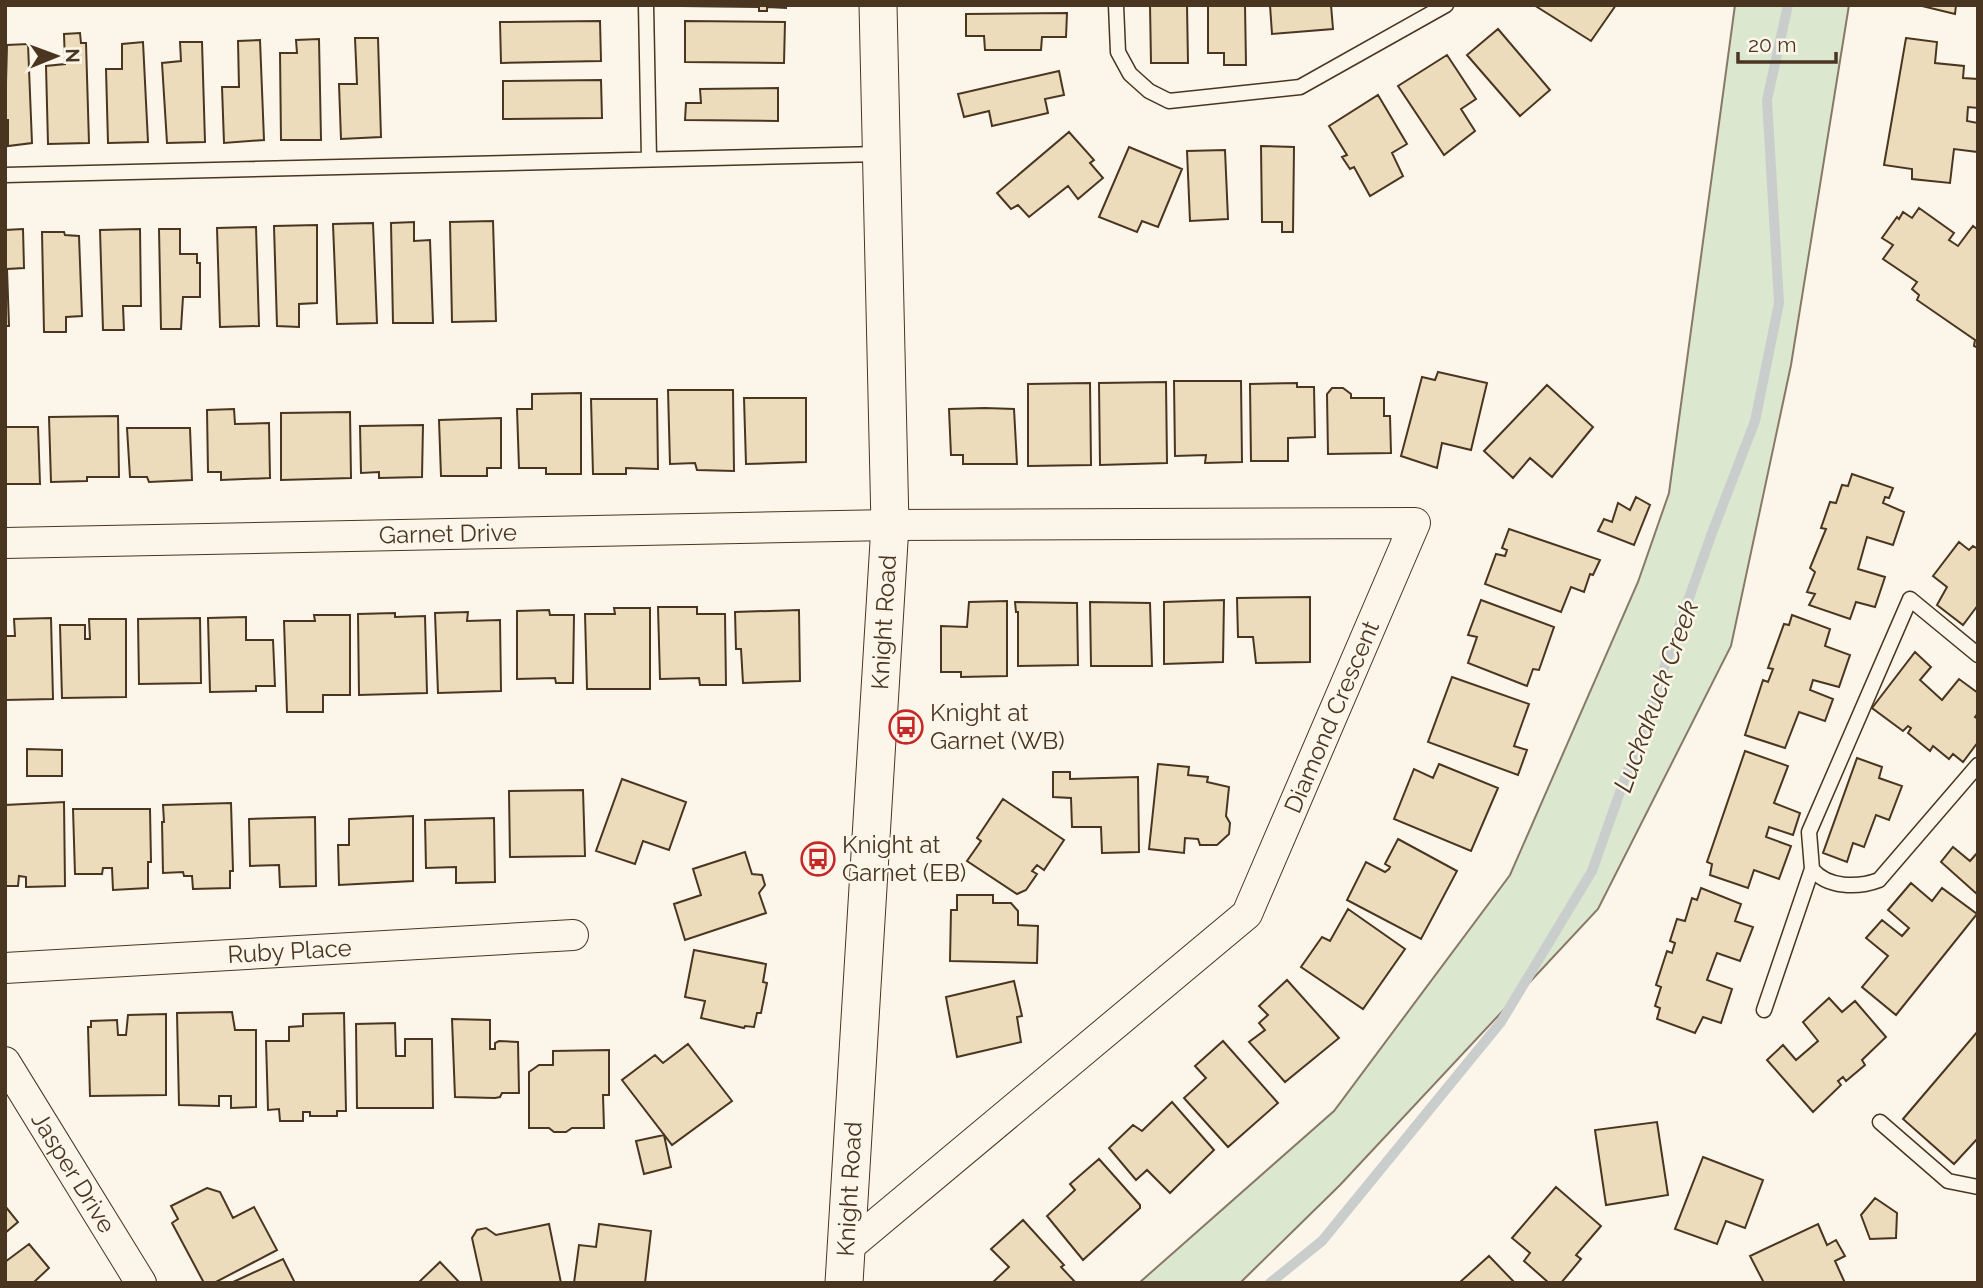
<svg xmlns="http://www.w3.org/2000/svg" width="1983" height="1288" viewBox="0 0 1983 1288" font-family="Raleway,sans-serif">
<rect width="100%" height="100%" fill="#fbf6e9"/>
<path fill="#dce7d0" stroke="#887966" stroke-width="2" d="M1735,5H1849L1791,365L1731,646L1598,909L1340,1185L1240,1283H1139L1334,1111L1510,875L1638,582L1669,493Z"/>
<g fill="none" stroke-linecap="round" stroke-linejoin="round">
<path stroke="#c9cecd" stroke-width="10" d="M1270,1283L1322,1241L1501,1022L1592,871L1712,533L1755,421L1779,303L1767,100L1788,5"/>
</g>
<path fill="#ecdcbc" stroke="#4a3520" stroke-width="2" d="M786,5V8L767,7V11H759V7L681,6Z
M1150,5H1187L1188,63H1151Z
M1208,5H1245L1246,65H1224V53H1208Z
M1270,5H1331L1333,29L1272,34Z
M1534,5H1616L1591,41Z
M1918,5H1956L1955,14Z
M1067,13L1066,37H1042L1041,50H985L984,36H966V14Z
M600,21L601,61L501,63L500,22Z
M685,21L785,22L784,63L685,62Z
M1498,29L1550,90L1520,116L1467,55Z
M80,33L81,43H86L89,143L48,144L46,66L65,64L64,34Z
M355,38H378L381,137L341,139L339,84H357Z
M1906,38L1937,42L1935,63L1964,66L1963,78L1978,79V108L1968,107L1967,121L1978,123V152L1954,149L1950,183L1912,179V169L1884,165Z
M319,39L321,140H281L280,53H297L296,40Z
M260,40L264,140L224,143L222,87H239L238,41Z
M143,42L148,142L108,143L106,69H122V44Z
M180,42H202L205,142L167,143L162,63L181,61Z
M28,44L32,143L8,146V120H5L7,45Z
M1447,55L1476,99L1461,109L1475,131L1444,155L1398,86Z
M1059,71L1064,95L1045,99L1048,113L992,126L989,111L964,117L958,94Z
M601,80L602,118L503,119V81Z
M778,88V121L685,120L686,103H701L700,89Z
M1378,95L1407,144L1392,153L1403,176L1370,196L1354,167L1350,169L1342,157L1347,155L1329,126Z
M1069,132L1094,160L1090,163L1103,178L1078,199L1068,186L1029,217L1018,205L1011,209L997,193Z
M1261,146L1294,147L1293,232H1282V222H1262Z
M1129,147L1182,169L1158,227L1142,221L1137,232L1099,217Z
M1225,150L1228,219L1190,221L1187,151Z
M1919,208L1954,233L1949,240L1958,246L1973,226L1978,230V348L1974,346L1975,340L1917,300L1919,295L1912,289L1917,282L1883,259L1893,245L1882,238L1897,217L1899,219L1903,212L1912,218Z
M493,221L496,321L452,322L450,222Z
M414,222V241L430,240L433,323H393L391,223Z
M373,223L377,323L337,324L333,224Z
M317,225V303L299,304V327L277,326L274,226Z
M256,227L259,326L220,327L217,228Z
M23,229L24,268L7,269L9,326H5V230Z
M140,229L141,306H123L124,330H103L100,230Z
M159,229H180V254H197V263H200V297H183L181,329H161Z
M42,232H64L65,235L79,236L82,316L66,317V332H44Z
M1438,372L1487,383L1471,450L1442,443L1437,468L1401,456L1422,377L1435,380Z
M1174,381H1241L1242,462L1205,463L1206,455L1175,456Z
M1166,382L1167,463L1100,465L1099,383Z
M1090,383L1091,465L1028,466V384Z
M1297,383V387H1314L1315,437L1288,438V461H1251L1250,384Z
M1547,385L1593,427L1552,477L1530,458L1513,478L1484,451Z
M1332,388H1343L1351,394V398H1384V416H1390L1391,453L1328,454L1327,394Z
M668,390H733L734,471L697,470L695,463L670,464Z
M581,393V474H546V468H519L517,409H532V394Z
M744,398H806V462L746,464Z
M591,399H657L658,469L626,468V474H593Z
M985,408L1014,409L1017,464H963V455H951L949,409Z
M234,409L235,424L269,423L270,478L221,480V472H208L207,410Z
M350,412L351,478L281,480V413Z
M118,416L119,477H87V481L51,482L49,417Z
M501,418V468H487V476H441L439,420Z
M423,425L422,477L379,478V472L361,473L360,426Z
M5,427H38L40,484H5Z
M127,428H190L192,480L149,482L147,477H130Z
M1852,474L1893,488L1889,498L1885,497L1883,503L1904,512L1893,545L1867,537L1858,569L1885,577L1875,607L1856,602L1850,619L1809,605L1815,594L1807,592L1815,572L1810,568L1826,529L1821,528L1830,502L1836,503L1842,485L1848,486Z
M1636,497L1650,505L1634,545L1598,531L1604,519L1612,522L1618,503L1630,510Z
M1509,529L1600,560L1593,575L1590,574L1584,592L1571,587L1561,612L1485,584L1496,554L1505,556L1507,550L1502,548Z
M1959,542L1969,550L1973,546L1978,549V605L1963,625L1937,605L1947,587L1933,576Z
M1310,597V662L1256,663L1253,637H1238L1237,598Z
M1224,600L1223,662L1164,664V602Z
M1481,600L1554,627L1539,670L1533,669L1527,686L1468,663L1477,637L1468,635Z
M1007,601V676L961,677V672H941V626L967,627L969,602Z
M1015,602L1077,603L1078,665L1018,666V612H1016Z
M1090,602L1150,603L1152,666H1091Z
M658,607H697V614H725L726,685H700L699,678L660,679Z
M614,608H650V689H587L585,614H615Z
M549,610L550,615H574L573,683H556L555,678L517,679V611Z
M799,610L800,681L743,683L741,649H736L735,612Z
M468,612L467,621L500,620L501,691L438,693L435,613Z
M395,613V617L425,616L427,693L359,695L358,614Z
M314,615H350V695H323V712H287L284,621H315Z
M1792,615L1830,629L1825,646L1850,655L1839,687L1813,680L1810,690L1833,699L1825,721L1799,712L1785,748L1745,735L1763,680L1768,682L1773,669L1768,668L1784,624L1789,625Z
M246,617V640H273L275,686H256V691L210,692L208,618Z
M51,618L53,699L5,700V636H15L14,619Z
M200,618L201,683L139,684L138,619Z
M89,619H126V697L62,698L60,625H85V639H90Z
M1915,652L1931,667L1920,680L1942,700L1959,679L1978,693V713L1975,717L1978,719V742L1963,762L1953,754L1949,759L1933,746L1930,751L1908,733L1911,728L1908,726L1903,731L1872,708Z
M1452,677L1529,704L1514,746L1527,750L1518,775L1428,742Z
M27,749L62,750V776H27Z
M1745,751L1788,766L1774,803L1800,813L1793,835L1769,827L1766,837L1791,846L1779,879L1754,870L1748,888L1710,875L1712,864L1707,862Z
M1857,758L1882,767L1879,778L1902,786L1889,820L1876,815L1864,847L1853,843L1847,862L1823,853Z
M1158,764L1189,767L1188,775L1208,777L1207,782L1229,787L1226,816L1230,823L1229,834L1217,845H1200L1198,839L1185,838L1184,853L1149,849Z
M1439,764L1498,788L1471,851L1394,819L1414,769L1433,778Z
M1053,772H1070V779L1138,777L1139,852L1102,853L1101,827H1072L1071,798L1053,797Z
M622,779L686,802L669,850L643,841L635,864L596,851Z
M583,790L585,856L510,857L509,791Z
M1003,799L1064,840L1044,870L1037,865L1032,871L1037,874L1026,890L1017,894L967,861L981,841L977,838Z
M64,802L65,886L26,887V877L19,876L18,886H5V805Z
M231,803L233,871H230V888L193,889L192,876H184L183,872L163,873L162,822H164L163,805Z
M73,809H150L151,862H148V888L113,890L112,868H103L102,874H75Z
M413,816V881L339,885L338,845H349V819Z
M315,817L316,886L280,887L279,865L250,866L249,819Z
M494,818L495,882L456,883V867L426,868L425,820Z
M1398,839L1457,871L1421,939L1347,900L1366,862L1385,872L1389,869L1390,867L1385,864Z
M1953,847L1970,861L1978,852V895L1941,862Z
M745,852L752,874L762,875L765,885L759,893L766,913L685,940L674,904L701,895L693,869Z
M1911,883L1932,901L1942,888L1977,914L1896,1015L1862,987L1888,956L1866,938L1882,920L1902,936L1909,928L1888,910Z
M1701,888L1741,904L1735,921L1753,927L1740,961L1717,953L1707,980L1732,989L1721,1023L1703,1017L1695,1033L1657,1019L1660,1008L1655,1006L1661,987L1656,985L1667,951L1672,953L1675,943L1670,941L1677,919L1685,921L1692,898L1697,900Z
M957,895H993V903H1011L1018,911V925L1038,926L1037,963L950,961L951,910H957Z
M1348,909L1405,949L1363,1009L1301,967L1322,937L1330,941Z
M694,950L766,964L763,982L767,983L761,1013H757L754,1027L745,1026L744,1028L701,1018L705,1001L685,997Z
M1287,980L1339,1038L1285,1082L1249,1042L1265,1030L1259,1023L1268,1015L1259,1006Z
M1014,981L1022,1016L1017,1017L1021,1042L957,1057L946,997Z
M1829,998L1842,1012L1855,1001L1886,1037L1862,1060L1865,1065L1846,1081L1843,1077L1838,1081L1841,1085L1813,1112L1767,1060L1783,1045L1796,1060L1818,1041L1803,1022Z
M232,1012L235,1030H256V1107L231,1108V1096H219V1106L179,1105L177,1013Z
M344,1013L346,1111H337V1116H310V1112H303V1121H280L279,1109L268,1110L266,1041H289V1027L303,1026V1014Z
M166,1014V1095L90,1096L88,1027H91V1021L117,1020L118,1035H126L128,1015Z
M452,1019L490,1020V1049H495V1043L499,1041L518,1042L519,1093H502L500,1097L495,1098L455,1097Z
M395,1023L396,1056H405V1039H432L433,1108H357L356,1024Z
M1978,1031V1138L1954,1164L1903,1119Z
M1223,1041L1278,1103L1228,1147L1184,1098L1206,1078L1195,1066Z
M688,1044L732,1101L672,1145L622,1080L655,1055L663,1063Z
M609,1050V1095H603L604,1128H572L566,1132H554L549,1128H529V1072L539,1065H553V1051Z
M1172,1102L1214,1150L1170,1193L1147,1170L1136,1180L1109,1148L1133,1125L1142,1131Z
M1657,1122L1668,1195L1606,1205L1595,1130Z
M664,1135L671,1167L644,1174L636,1141Z
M1703,1157L1763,1180L1745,1228L1726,1221L1717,1244L1675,1229Z
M1099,1159L1140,1205V1208L1083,1260L1047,1216L1075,1190L1070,1184Z
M1556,1187L1601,1226L1576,1255L1581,1259L1561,1283H1549L1524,1261L1530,1253L1512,1238Z
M207,1188L220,1192L233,1218L254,1207L277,1250L214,1283H204L172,1223L178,1219L171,1206Z
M1875,1198L1897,1213L1896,1238L1870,1239L1861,1215Z
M5,1206L18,1222L5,1233Z
M1023,1220L1064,1265L1061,1267L1076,1283H992L1009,1267L991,1249Z
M549,1224L561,1283H482L472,1238L477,1230L486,1228L496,1235Z
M599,1224L651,1231L645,1283H574L579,1245L596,1247Z
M1818,1224L1827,1245L1836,1240L1845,1256L1835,1261L1845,1283H1764L1750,1256Z
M29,1244L49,1268L33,1283H5V1262Z
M1489,1256L1515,1283H1459Z
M283,1259L295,1283H231Z
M440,1262L460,1283H418Z"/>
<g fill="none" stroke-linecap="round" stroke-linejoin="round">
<defs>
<path id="service" d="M646,5L649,159
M1116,5L1118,52L1130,74L1149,91L1169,101L1300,87L1446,5
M5,175L880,154
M1978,655L1910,599L1809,832L1812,869C1827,888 1858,888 1879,880L1978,765
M1764,1010L1812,869
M1880,1122L1948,1181L1978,1187"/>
<g id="minor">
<path id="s1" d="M5,543L890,525L1415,523L1247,914L846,1249"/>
<path id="s2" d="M5,968L573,935"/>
<path id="s3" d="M5,1062L141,1283"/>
</g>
<g id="tertiary">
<path id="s4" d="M844,1283L890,525L878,5"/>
</g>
</defs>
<use href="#service" stroke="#4a3520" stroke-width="17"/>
<use href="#minor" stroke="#4a3520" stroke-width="32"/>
<use href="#tertiary" stroke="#4a3520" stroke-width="39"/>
<use href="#service" stroke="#fbf6e9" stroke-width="14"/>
<use href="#minor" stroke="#fbf6e9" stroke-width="30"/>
<use href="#tertiary" stroke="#fbf6e9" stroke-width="37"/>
</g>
<defs>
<symbol id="bus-ring" viewBox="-11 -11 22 22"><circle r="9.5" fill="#fbf6e9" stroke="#c62828" stroke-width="1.5"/><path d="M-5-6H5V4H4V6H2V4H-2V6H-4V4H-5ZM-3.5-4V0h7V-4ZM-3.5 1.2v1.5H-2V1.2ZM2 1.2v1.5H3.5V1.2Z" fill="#c62828"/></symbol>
</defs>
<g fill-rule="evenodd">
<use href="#bus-ring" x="887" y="708" width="38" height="38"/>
<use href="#bus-ring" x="799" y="840" width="38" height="38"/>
</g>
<g text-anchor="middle" stroke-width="5" stroke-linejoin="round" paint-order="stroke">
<g font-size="24" fill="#4a3520" stroke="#fbf6e9">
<text dy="8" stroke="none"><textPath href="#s1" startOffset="443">Garnet Drive</textPath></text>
<text dy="8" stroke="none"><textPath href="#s4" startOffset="662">Knight Road</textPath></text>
<text transform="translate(1332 717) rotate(-67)" y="8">Diamond Crescent</text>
<text dy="8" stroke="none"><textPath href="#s2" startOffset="285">Ruby Place</textPath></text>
<text dy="8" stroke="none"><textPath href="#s3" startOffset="130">Jasper Drive</textPath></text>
<text dy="8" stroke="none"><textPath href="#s4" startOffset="94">Knight Road</textPath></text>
</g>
<g font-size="24" fill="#4a3520" stroke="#fbf6e9" text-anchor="start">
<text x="930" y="721">Knight at<tspan x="930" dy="28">Garnet (WB)</tspan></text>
<text x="842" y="853">Knight at<tspan x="842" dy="28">Garnet (EB)</tspan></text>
</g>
<g font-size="26" font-style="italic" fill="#4a3520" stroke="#fbf6e9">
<text transform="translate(1656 696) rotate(-70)" y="9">Luckakuck Creek</text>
</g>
</g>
<rect width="1983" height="1288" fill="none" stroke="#4a3520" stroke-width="14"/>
<g transform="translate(56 56) rotate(89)" stroke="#fbf6e9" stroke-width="5" paint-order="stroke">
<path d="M0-5L12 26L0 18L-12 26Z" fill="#4a3520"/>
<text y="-10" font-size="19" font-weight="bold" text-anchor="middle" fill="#4a3520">N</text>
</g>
<path d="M1738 52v10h98v-10" fill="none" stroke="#4a3520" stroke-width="3.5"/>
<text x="1748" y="52" font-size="21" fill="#4a3520" stroke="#fbf6e9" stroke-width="5" paint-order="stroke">20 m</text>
</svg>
